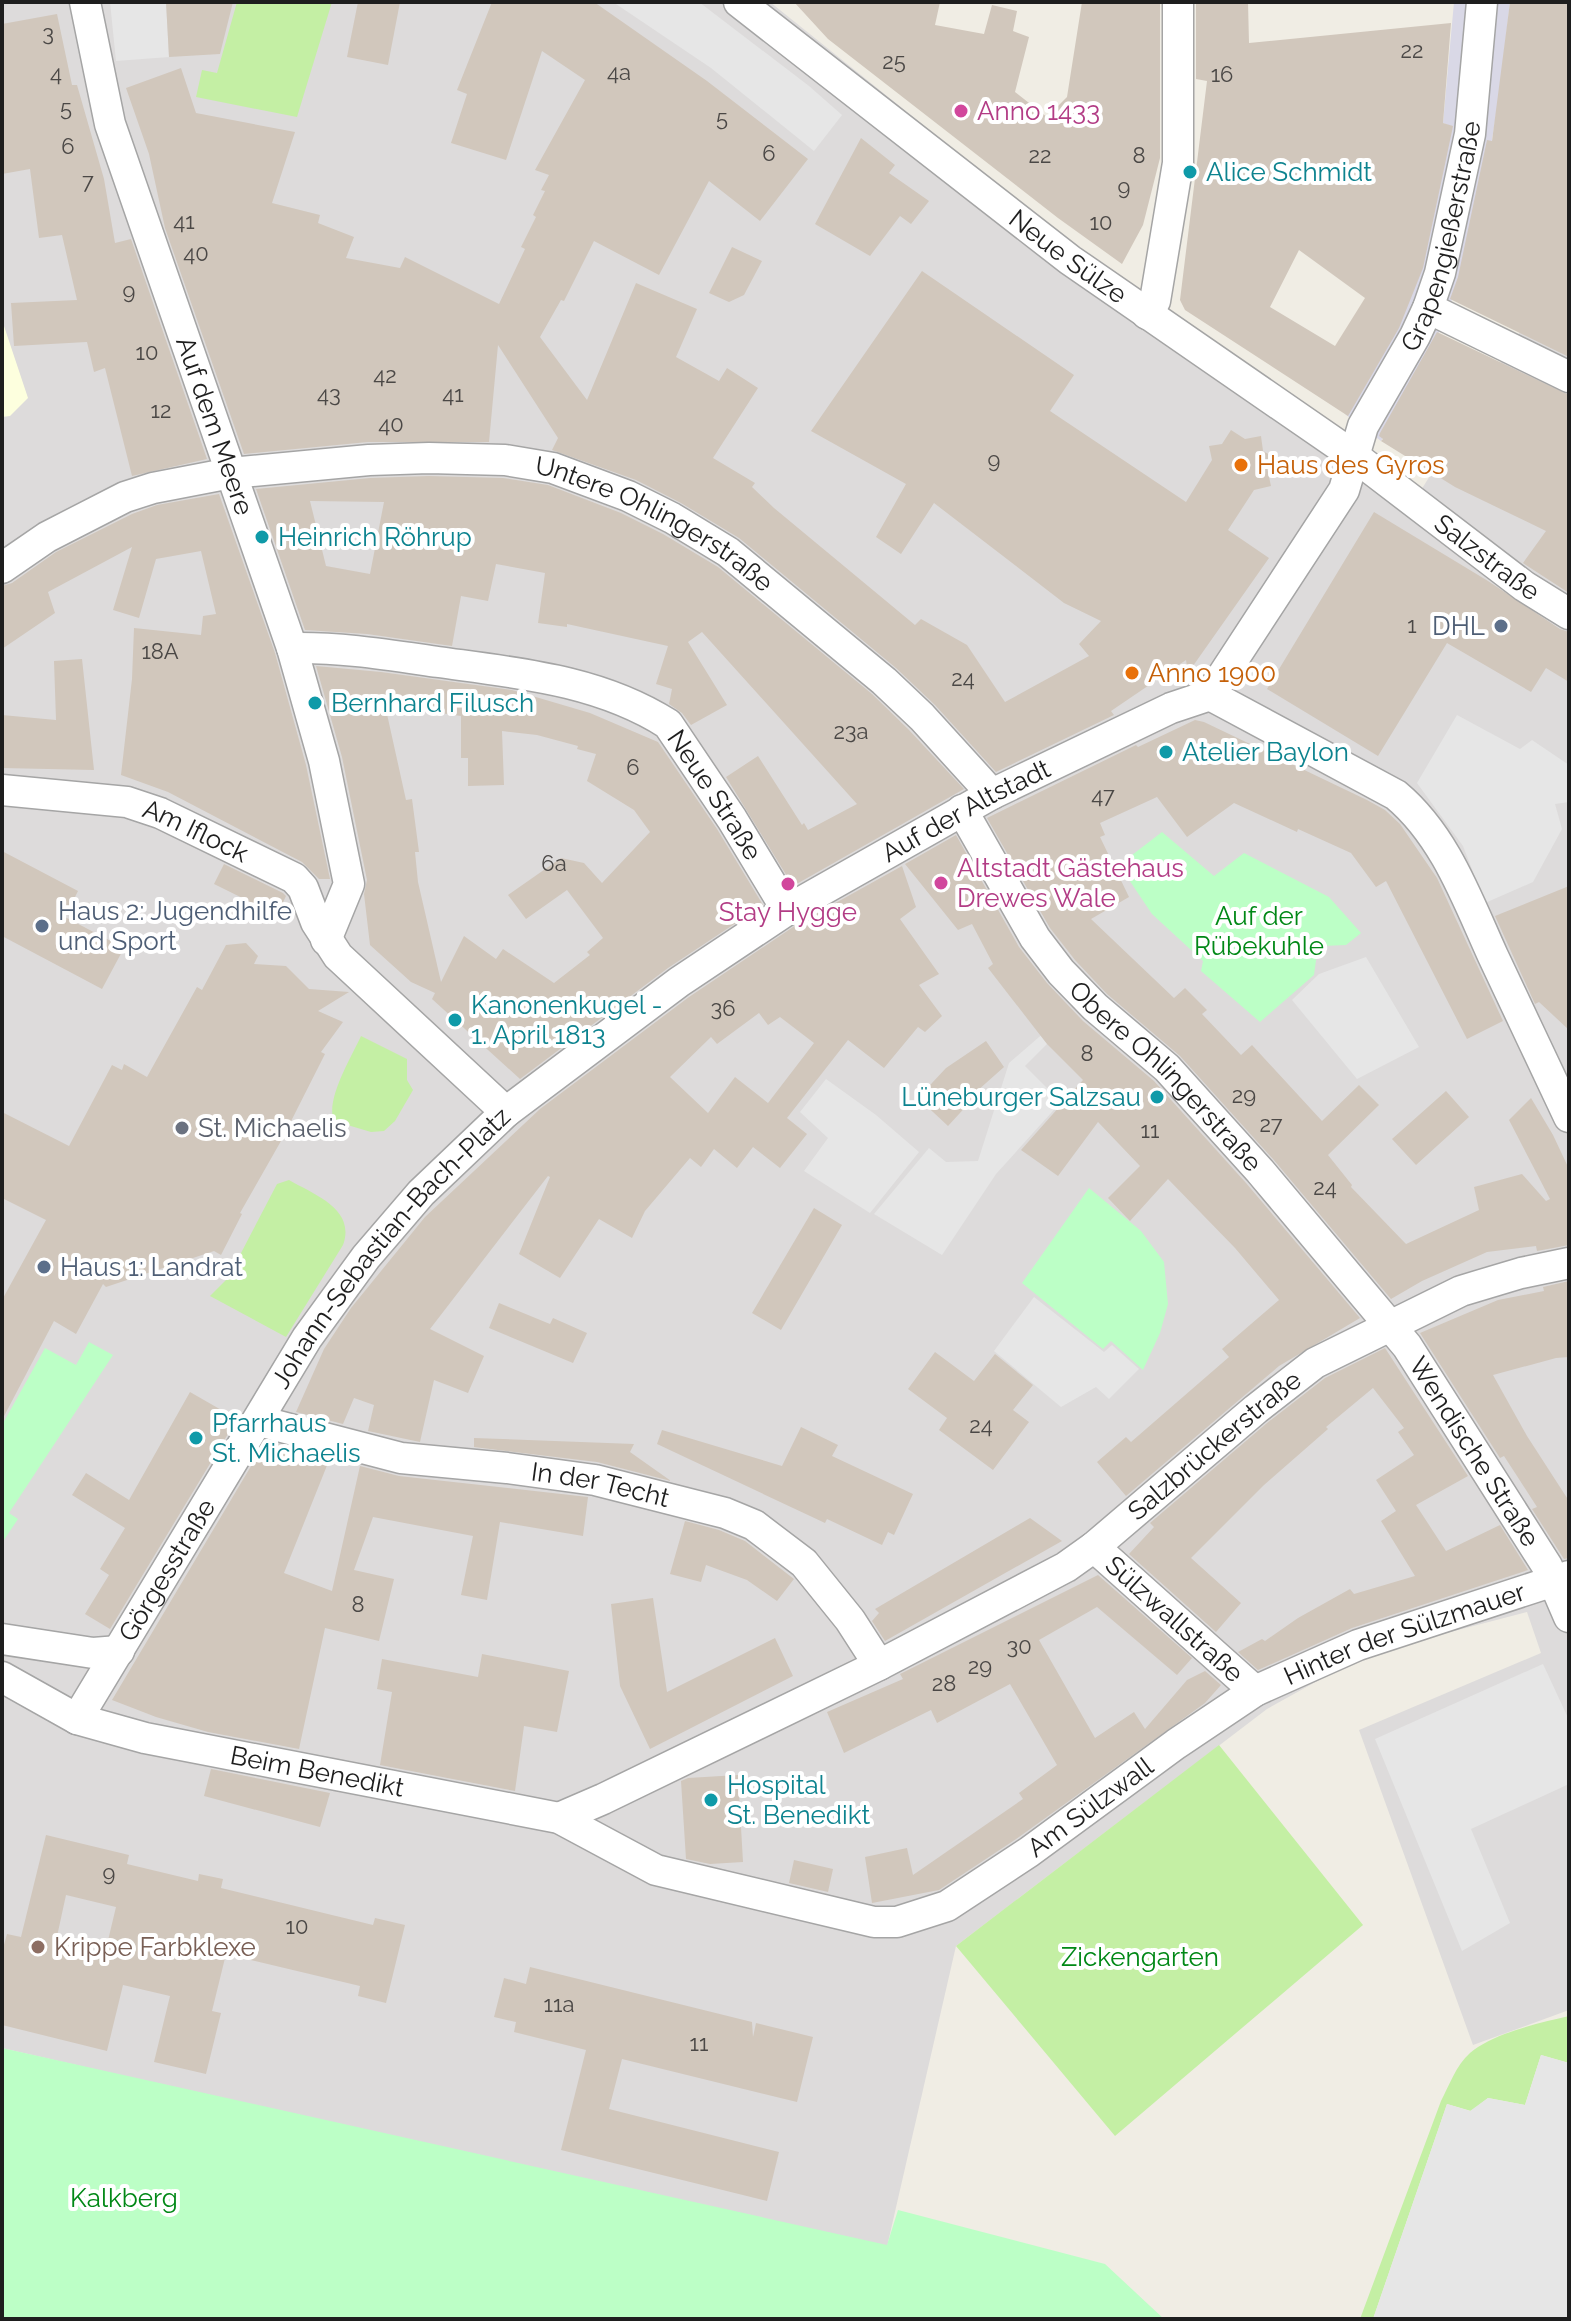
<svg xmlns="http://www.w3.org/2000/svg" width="1571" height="2321" viewBox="0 0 1571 2321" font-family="Raleway,sans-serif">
<rect width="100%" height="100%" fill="#f0ede4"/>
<path fill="#dddbdb" d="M2,2H770L1136,296L1418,495L1569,253V2010L1473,2045L1359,1730L1541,1653L1527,1612L1366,1654L1267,1709L956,1946L886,2251L2,2048Z"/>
<path fill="#fdffde" d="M2,320L28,398L10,416L2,417Z"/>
<path fill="#c4efa4" d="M237,2H332L297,117L196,97L202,70L217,73Z
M361,1036L407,1059V1080L413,1090L395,1121L384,1131L371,1132L334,1121C325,1100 352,1056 361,1036Z
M289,1180C315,1195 356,1209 343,1245L286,1337L210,1296L228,1278L277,1184Z
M1219,1745L1363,1925L1115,2136L956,1946Z
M1569,2016V2063L1541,2055L1525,2105L1488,2098L1471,2111L1447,2104L1373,2319H1360L1441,2101C1449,2086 1456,2065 1470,2053C1494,2033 1539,2023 1569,2016Z"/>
<path fill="#bcffc6" d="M1162,832L1214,876L1244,853L1329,897L1361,933L1346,945L1322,946L1317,953L1314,975L1260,1022L1201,971L1203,961L1152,914L1119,865Z
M1089,1188L1141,1231L1164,1262L1168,1304L1160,1333L1143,1370L1111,1341L1103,1349L1022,1283Z
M89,1342L113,1355L9,1513L18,1519L2,1543V1425L45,1348L76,1365Z
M2,2048L887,2245L898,2210L1105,2264L1164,2319H2Z"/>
<path fill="#e6e6e6" d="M110,2H166L169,57L116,61Z
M613,2H699L809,86L842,115L814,151L711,68Z
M1457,715L1520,749L1532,740L1569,765V802L1555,804L1562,829L1533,882L1485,903L1463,846L1417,783Z
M1366,957L1419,1047L1357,1079L1292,1000L1319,974Z
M1061,1018L1067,1024L1025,1066L1061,1102L996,1174L942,1255L874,1214L929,1148L946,1162L978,1161L1009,1063Z
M826,1079L876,1115L919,1152L870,1213L804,1171L828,1138L800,1112Z
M1034,1297L1104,1352L1112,1345L1139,1369L1109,1399L1096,1387L1061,1407L994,1351Z
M1543,1664L1569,1720V1784L1471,1829L1510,1923L1462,1951L1375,1739Z
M1541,2055L1569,2063V2319H1373L1447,2104L1470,2111L1488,2098L1525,2105Z"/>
<path fill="#d9d8e6" d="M1454,2H1510L1499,96L1490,152L1461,277L1427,362L1381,441L1345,414L1448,125L1443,123Z"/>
<path fill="#d1c7bc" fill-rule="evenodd" d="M166,2H233L220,54L169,57Z
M358,2H400L388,65L347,57Z
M492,2H594L707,81L808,159L760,221L709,181L659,275L594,241L564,301L561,300L540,337L587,400L636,283L697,309L676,357L719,381L727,368L758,388L713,458L755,483L752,487L774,508L915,625L921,619L967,645L1005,702L1089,656L1079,644L1101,621L1064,603L934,503L901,554L876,537L906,484L811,431L922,271L1074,375L1050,411L1186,502L1212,460L1209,446L1222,444L1231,430L1245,439L1261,436L1263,451L1274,457L1267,468L1271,486L1254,490L1228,530L1269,558L1188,673L1186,660L1111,711L1114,715L996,772L935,705L896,668L739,538L681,503L636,480L552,450L558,438L498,345L489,442H368L244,454L165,228L149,154L126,88L181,68L196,113L295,132L272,203L320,215L318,223L354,237L346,258L400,268L405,257L499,304L525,249L521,247L536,217L533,215L545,191L541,190L549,175L535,170L585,80L542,51L506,160L451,143L467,94L457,90Z
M794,2H940L935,25L984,34L992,5L1017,11L1013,31L1029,37L1015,92L1047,117L1067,97L1082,2H1160V158L1143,225L1122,264L1058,218L828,39Z
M1196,2H1248L1249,43L1451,23L1443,123L1453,126L1452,131L1423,268L1399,328L1348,416L1185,310L1180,300L1207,81L1196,79ZM1299,250L1365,298L1335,346L1270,307Z
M1510,2H1569V357L1450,299L1458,277L1487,140L1492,141Z
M57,14L72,85H77L104,179L115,243L131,239L207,459L132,476L105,368L94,372L87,342L14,346L11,303L77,300L62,235L39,238L30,169L2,174V24Z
M861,138L895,165L889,173L929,201L911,224L900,216L870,256L815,224Z
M732,247L762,261L744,295L729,302L709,293Z
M1437,332L1569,395V593L1523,563L1546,531L1455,487L1381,441L1383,439L1379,436L1380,433Z
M429,476L503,478L548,485L621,513L663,534L718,567L872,694L909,730L964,789L793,886L726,777L758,756L802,825L804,823L808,830L857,804L702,632L688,642L727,705L691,725L682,713L669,704L672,689L656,684L668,646L567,624V627L538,623L545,573L496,564L488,601L461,596L452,646L367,634L305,630L256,489L370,478ZM310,501L384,502L370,574L326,566Z
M219,494L275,653L306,765L330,879H319L302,862L168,792L121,775L132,679L134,628L201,635L203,616L216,614L201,551L156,559L139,618L113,610L132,547L48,592L55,613L2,649V586L12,583L56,552L132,514L157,505Z
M1374,512L1488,581L1560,629L1569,632V682L1546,668L1531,692L1447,643L1378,756L1267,689Z
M82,659L94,770L2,768V715L56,720L54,661Z
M316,666L381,672L512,690L590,713L658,742L717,829L763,905L668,968L520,1079L432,999L435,993L411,982L370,945L364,894L367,880L342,757ZM385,705L461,716V758H468V786L504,785L502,731L537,735L578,746L577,749L596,754L587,781L634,810L650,832L602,883L584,863L561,858L508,895L526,919L567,890L603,938L587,952L590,955L554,983L503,949L496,959L464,936L441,982L418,882L415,852H419L412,799L406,800Z
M1195,720L1204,722L1367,800L1385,810L1400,824L1437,878L1503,1021L1467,1039L1386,881L1376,887L1351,853L1298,829L1297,832L1234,803L1187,837L1157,797L1100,823L1105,835L1100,837L1129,897L1091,919L1174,998L1185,988L1207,1010L1202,1014L1241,1055L1252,1045L1322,1121L1359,1085L1379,1105L1328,1155L1352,1185L1351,1187L1406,1244L1479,1210L1474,1187L1522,1174L1546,1201L1550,1199L1509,1120L1531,1098L1553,1135L1569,1169V1245L1537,1251L1536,1246L1487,1252L1422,1281L1391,1299L1273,1159L1180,1056L1107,994L1075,960L1050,928L987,818L1136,745L1138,747Z
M956,835L1019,947L1047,983L1083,1021L1154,1081L1246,1183L1360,1318L1279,1366L1126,1496L1097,1462L1126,1437L1131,1442L1229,1357L1222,1349L1279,1300L1235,1248L1168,1179L1130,1221L1108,1198L1140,1166L1098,1122L1058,1176L1021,1150L1083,1080L1047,1044L988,968L993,964L972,924L958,930L905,864Z
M2,851L78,891L65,917L124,948L102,989L2,936Z
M224,864L283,893L286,896L277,915L214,884Z
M902,866L916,907L900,919L939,974L919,985L942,1016L925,1032L918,1027L884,1068L848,1040L787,1118L807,1134L780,1168L753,1147L737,1168L714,1149L701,1167L690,1158L645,1211L632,1238L599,1219L560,1278L519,1254L550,1177L548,1176L430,1329L484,1356L468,1393L434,1380L420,1442L368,1431L374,1405L354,1398L343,1424L296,1412L324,1349L351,1308L425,1217L540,1109L689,997L796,925ZM759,1013L768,1025L780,1017L814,1043L768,1103L735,1077L708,1113L670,1077L711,1037L717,1044Z
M1569,886V1030L1539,1002L1535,1004L1495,916Z
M246,943L258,956L254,964L286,966L309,989L349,992L318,1011L343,1022L321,1052L325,1054L281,1141L240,1213L242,1214L221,1255L214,1251L106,1287L103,1284L76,1334L54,1321L2,1420V1300L46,1220L2,1198V1112L69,1146L112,1065L122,1070L124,1064L147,1077L197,987L202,990L226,945Z
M986,1041L1004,1067L968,1099L971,1101L948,1126L918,1098L946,1068Z
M1446,1091L1469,1117L1416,1165L1392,1139Z
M814,1208L842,1225L781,1330L752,1313Z
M1569,1281V1357L1556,1358L1493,1375L1527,1436L1569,1501V1558L1564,1559L1532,1509L1537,1507L1517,1476L1504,1456L1500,1458L1420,1333L1498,1300L1544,1291L1543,1287Z
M499,1303L550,1324L553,1318L587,1333L573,1363L489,1328Z
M1385,1348L1468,1476L1416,1505L1446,1551L1500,1525L1528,1570L1352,1628L1258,1670L1238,1652L1262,1639L1265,1641L1298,1618L1350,1589L1354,1594L1415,1576L1381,1521L1396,1511L1376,1480L1414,1455L1398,1432L1404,1428L1373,1388L1326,1427L1328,1429L1264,1485L1191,1558L1241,1603L1216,1632L1129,1554L1154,1527L1150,1523L1267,1423L1325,1378Z
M935,1352L974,1381L995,1354L1033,1385L1013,1410L1029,1422L993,1470L939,1430L947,1418L908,1389Z
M190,1392L237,1419L110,1629L85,1614L109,1575L100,1569L125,1528L72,1495L86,1473L129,1500Z
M801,1427L838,1445L832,1456L913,1494L894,1535L888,1532L882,1545L827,1519L825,1523L657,1444L662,1430L782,1466Z
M474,1438L634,1444L630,1452L671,1481L597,1462L474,1447Z
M266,1441L330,1458L284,1573L332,1591L360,1466L399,1476L588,1497L583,1536L500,1522L487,1600L461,1595L473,1536L373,1517L354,1570L394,1579L379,1641L325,1628L299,1749L208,1732L156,1717L112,1700Z
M1030,1518L1062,1541L885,1641L872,1621L879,1613L875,1609Z
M685,1521L719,1530L745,1541L794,1579L777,1601L747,1580L706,1565L701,1582L670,1574Z
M1098,1575L1192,1658L1177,1675L1097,1607L1039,1640L1095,1738L1134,1712L1145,1729L1187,1680L1205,1671L1221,1685L1205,1703L1019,1837L939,1890L872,1903L865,1857L907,1848L913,1875L1023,1799L1019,1793L1057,1765L1010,1684L937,1723L931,1710L844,1753L827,1712L903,1679L900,1674Z
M653,1598L667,1692L775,1638L793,1676L650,1749L620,1686L611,1604Z
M482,1654L569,1671L557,1732L524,1726L515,1791L380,1765L392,1692L377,1689L382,1659L478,1677Z
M211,1769L330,1793L320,1827L204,1796Z
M738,1775L743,1862L710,1864L686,1859L681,1781L688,1778Z
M46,1835L129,1855L127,1864L198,1881L199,1874L223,1879L221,1888L373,1925L375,1918L405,1925L386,2003L358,1996L360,1986L226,1954L212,2011L221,2013L206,2074L154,2062L170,1996L123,1985L107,2051L2,2025V1952L7,1934L21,1937ZM66,1895L116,1907L105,1953L56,1941Z
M794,1860L833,1869L828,1892L789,1883Z
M530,1967L752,2022L753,2037L756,2023L813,2037L797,2102L622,2059L609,2109L779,2152L767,2201L561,2150L586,2050L514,2032L516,2022L494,2017L504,1978L526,1984Z"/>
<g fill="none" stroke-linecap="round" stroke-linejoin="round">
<defs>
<g id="minor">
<path id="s1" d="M85,2L110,124L292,648L324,761L349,884L326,940"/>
<path id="s2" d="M739,2L1070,260L1354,456L1524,586L1569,614"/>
<path d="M1428,308L1569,377"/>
<path d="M1147,314L1155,301L1178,163V2"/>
<path id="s3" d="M2,568L47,537L125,497L153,488L231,473L369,460L429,458L505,460L553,468L628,496L672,518L728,552L884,681L922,717L992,794"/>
<path id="s4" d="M292,648C341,647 389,655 438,662C518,673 599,680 668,724L732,819L787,910"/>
<path d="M1210,695L1396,795C1445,836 1467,899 1493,956C1518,1010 1544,1063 1569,1117"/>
<path id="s5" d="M2,790L127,802L160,813L294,878L303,888L316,922L338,956L506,1112"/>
<path id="s6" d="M962,810L1035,938L1061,972L1095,1007L1167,1068L1260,1171L1407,1346L1547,1566L1569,1617"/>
<path id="s7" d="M259,1421L401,1458L507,1468L595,1480L725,1513L754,1525L804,1563L850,1620L879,1665"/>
<path id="s8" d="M1094,1547L1255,1691"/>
<path d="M2,1639L93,1653L119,1651"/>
<path id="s9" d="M2,1677L77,1719L145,1738L559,1818L656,1870L874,1922H897L947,1906L1029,1852L1176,1744L1255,1691L1358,1645L1569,1576"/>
<path id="s10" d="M77,1719L307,1338L366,1257L421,1193L506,1112L679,982L787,910L992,794L1171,708L1210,695L1344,490L1363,426L1415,336L1428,308L1440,273L1470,134L1482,2"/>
<path id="s11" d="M559,1818L603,1799L879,1665L1066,1567L1094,1547L1256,1409L1315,1363L1461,1291L1521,1273L1569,1263"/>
</g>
</defs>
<use href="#minor" stroke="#a5a5a5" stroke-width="33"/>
<use href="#minor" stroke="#fff" stroke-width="30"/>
</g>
<g fill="#d1479c" stroke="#fff" stroke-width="3">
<circle cx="961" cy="111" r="8"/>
<circle cx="941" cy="883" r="8"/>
<circle cx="788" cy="884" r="8"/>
</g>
<g fill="#0f9aa8" stroke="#fff" stroke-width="3">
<circle cx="1190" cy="172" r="8"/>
<circle cx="262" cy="537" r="8"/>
<circle cx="315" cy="703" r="8"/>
<circle cx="1166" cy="752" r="8"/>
<circle cx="455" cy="1020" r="8"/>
<circle cx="1157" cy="1097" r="8"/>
<circle cx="196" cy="1438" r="8"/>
<circle cx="711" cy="1800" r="8"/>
</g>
<g fill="#e8710a" stroke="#fff" stroke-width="3">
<circle cx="1241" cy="465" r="8"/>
<circle cx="1132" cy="673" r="8"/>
</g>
<g fill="#5c6f8a" stroke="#fff" stroke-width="3">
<circle cx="1501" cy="626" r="8"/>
<circle cx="42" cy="926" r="8"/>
<circle cx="44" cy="1267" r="8"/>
</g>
<circle fill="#6b7280" stroke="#fff" stroke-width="3" cx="182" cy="1128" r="8"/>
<circle fill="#8d6e63" stroke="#fff" stroke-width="3" cx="38" cy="1947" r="8"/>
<g text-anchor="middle" stroke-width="8" stroke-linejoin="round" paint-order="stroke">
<g font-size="22" fill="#4b4846">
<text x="48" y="41">3</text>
<text x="1412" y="58">22</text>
<text x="894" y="69">25</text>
<text x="619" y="80">4a</text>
<text x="56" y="81">4</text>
<text x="1222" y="82">16</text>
<text x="66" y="116">5</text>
<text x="722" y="126">5</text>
<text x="68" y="154">6</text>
<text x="769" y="161">6</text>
<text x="1040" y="163">22</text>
<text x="1139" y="163">8</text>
<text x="88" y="189">7</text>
<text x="1124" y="195">9</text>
<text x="184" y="229">41</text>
<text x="1101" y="230">10</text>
<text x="196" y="261">40</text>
<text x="129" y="299">9</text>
<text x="147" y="360">10</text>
<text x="385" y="383">42</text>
<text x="329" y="402">43</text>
<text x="453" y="402">41</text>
<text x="161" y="418">12</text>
<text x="391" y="432">40</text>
<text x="994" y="468">9</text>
<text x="1412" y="633">1</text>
<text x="160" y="659">18A</text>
<text x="963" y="686">24</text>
<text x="851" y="739">23a</text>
<text x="633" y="775">6</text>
<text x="1103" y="803">47</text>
<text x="554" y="871">6a</text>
<text x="723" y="1016">36</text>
<text x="1087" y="1061">8</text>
<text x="1244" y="1103">29</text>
<text x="1271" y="1132">27</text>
<text x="1150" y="1138">11</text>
<text x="1325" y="1195">24</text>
<text x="981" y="1433">24</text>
<text x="358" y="1612">8</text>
<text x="1019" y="1654">30</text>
<text x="980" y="1674">29</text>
<text x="944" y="1691">28</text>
<text x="109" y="1881">9</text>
<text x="297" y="1934">10</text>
<text x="559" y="2012">11a</text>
<text x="699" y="2051">11</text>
</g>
<g font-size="26" fill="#b23c85" stroke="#fff" text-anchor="start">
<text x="977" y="120">Anno 1433</text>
<text x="957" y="877">Altstadt Gästehaus<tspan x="957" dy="30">Drewes Wale</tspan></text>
<text x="788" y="921" text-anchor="middle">Stay Hygge</text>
</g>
<g font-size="26" fill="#0d838f" stroke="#fff" text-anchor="start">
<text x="1206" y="181">Alice Schmidt</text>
<text x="278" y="546">Heinrich Röhrup</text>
<text x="331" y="712">Bernhard Filusch</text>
<text x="1182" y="761">Atelier Baylon</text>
<text x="471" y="1014">Kanonenkugel -<tspan x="471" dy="30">1. April 1813</tspan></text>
<text x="1141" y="1106" text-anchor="end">Lüneburger Salzsau</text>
<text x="212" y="1432">Pfarrhaus<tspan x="212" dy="30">St. Michaelis</tspan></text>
<text x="727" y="1794">Hospital<tspan x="727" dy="30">St. Benedikt</tspan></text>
</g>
<g font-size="26" fill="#1e1e1e" stroke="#fff">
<text dy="9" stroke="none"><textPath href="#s10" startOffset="2088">Grapengießerstraße</textPath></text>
<text dy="9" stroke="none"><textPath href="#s2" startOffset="416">Neue Sülze</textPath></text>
<text dy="9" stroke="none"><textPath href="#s1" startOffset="444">Auf dem Meere</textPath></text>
<text dy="9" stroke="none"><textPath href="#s3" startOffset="690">Untere Ohlingerstraße</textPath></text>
<text dy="9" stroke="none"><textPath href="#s2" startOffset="932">Salzstraße</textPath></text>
<text dy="9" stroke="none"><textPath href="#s4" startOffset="472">Neue Straße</textPath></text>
<text dy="9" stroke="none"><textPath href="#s10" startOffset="1298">Auf der Altstadt</textPath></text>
<text dy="9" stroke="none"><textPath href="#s5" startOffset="200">Am Iflock</textPath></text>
<text dy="9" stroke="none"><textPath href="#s6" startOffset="338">Obere Ohlingerstraße</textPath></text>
<text dy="9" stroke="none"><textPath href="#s10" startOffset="568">Johann-Sebastian-Bach-Platz</textPath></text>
<text dy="9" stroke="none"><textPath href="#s11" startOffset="758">Salzbrückerstraße</textPath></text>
<text dy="9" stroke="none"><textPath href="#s6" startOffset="826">Wendische Straße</textPath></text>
<text dy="9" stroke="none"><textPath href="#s7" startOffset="348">In der Techt</textPath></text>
<text dy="9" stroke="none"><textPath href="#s10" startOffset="174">Görgesstraße</textPath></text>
<text dy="9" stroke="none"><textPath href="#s8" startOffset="108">Sülzwallstraße</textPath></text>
<text dy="9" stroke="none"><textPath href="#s9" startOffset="1524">Hinter der Sülzmauer</textPath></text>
<text dy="9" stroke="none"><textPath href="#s9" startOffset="332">Beim Benedikt</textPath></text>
<text dy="9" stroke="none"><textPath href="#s9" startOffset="1162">Am Sülzwall</textPath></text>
</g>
<g font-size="26" fill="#c56008" stroke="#fff" text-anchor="start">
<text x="1257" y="474">Haus des Gyros</text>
<text x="1148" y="682">Anno 1900</text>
</g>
<g font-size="26" fill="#4e5e75" stroke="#fff" text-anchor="start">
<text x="1485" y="635" text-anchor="end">DHL</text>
<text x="58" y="920">Haus 2: Jugendhilfe<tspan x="58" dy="30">und Sport</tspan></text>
<text x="60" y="1276">Haus 1: Landrat</text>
</g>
<g font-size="26" fill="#018816" stroke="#fff">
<text x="1259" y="925">Auf der<tspan x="1259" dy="30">Rübekuhle</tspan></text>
<text x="1140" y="1966">Zickengarten</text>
<text x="124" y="2207">Kalkberg</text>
</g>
<g font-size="26" fill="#5b616d" stroke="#fff" text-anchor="start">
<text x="198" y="1137">St. Michaelis</text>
</g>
<g font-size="26" fill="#785e54" stroke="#fff" text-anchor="start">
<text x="54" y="1956">Krippe Farbklexe</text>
</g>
</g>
<rect width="1571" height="2321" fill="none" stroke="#1e1e1e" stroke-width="8"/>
</svg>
